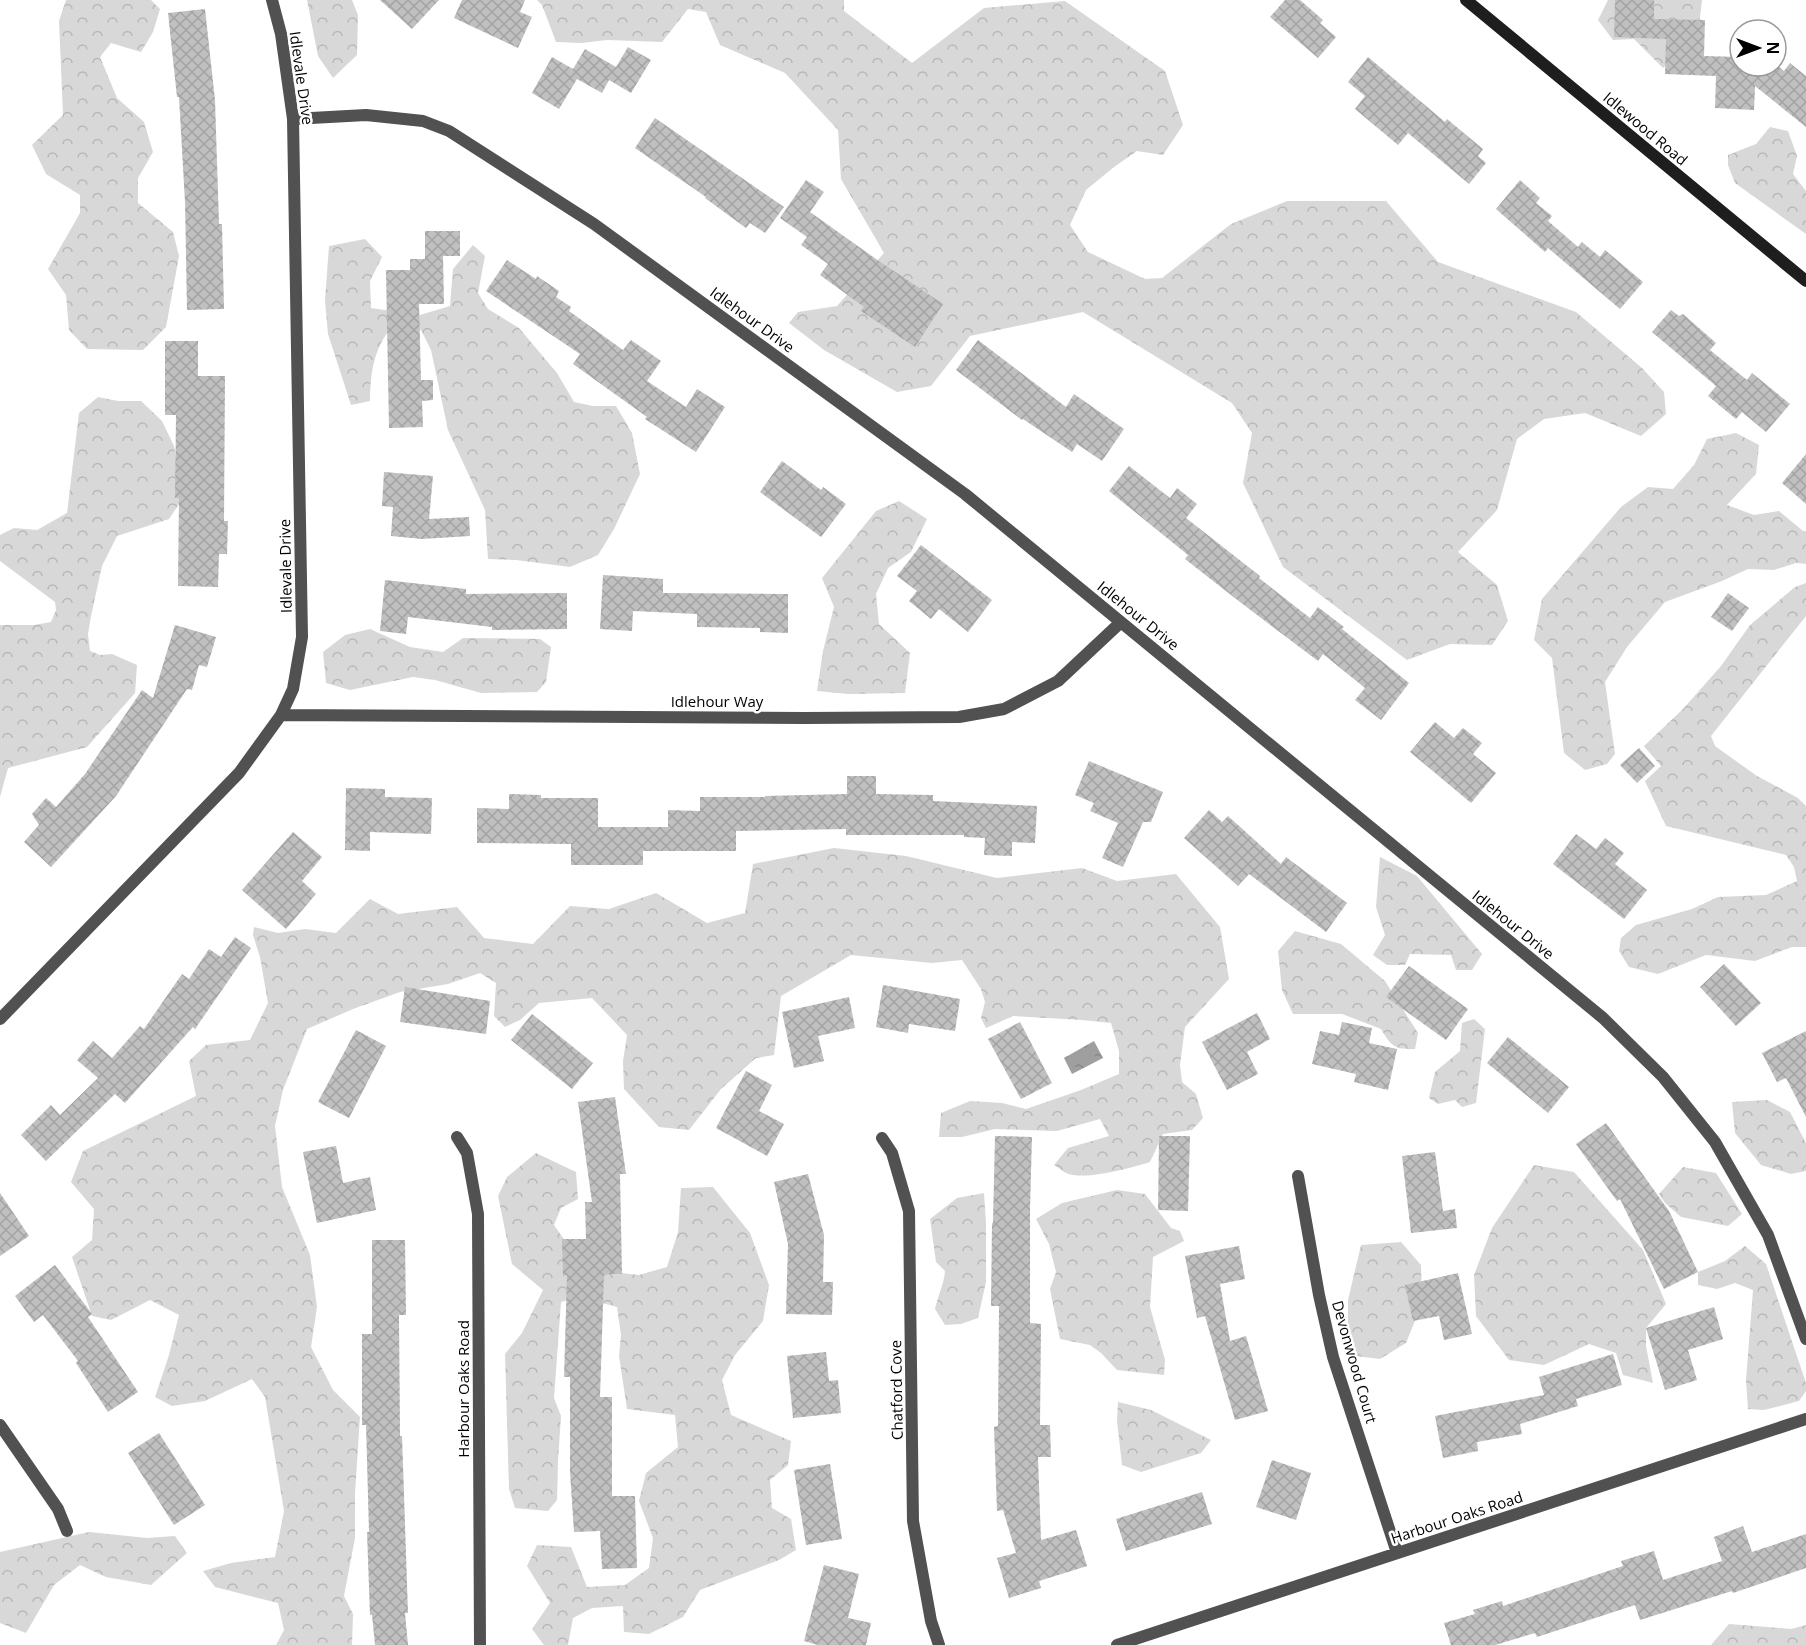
<svg xmlns="http://www.w3.org/2000/svg" width="1806" height="1645" viewBox="0 0 1806 1645" font-family="'Open Sans',sans-serif">
<defs>
<pattern id="forest-crowns" width="20" height="18" patternUnits="userSpaceOnUse" patternTransform="scale(1.5)"><rect width="20" height="18" fill="#d8d8d8"/><path d="M2 6a3 3 0 1 1 6 0M12 15a3 3 0 1 1 6 0" fill="none" stroke="#b8b8b8"/></pattern>
<pattern id="water-ripples" width="26" height="14" patternUnits="userSpaceOnUse" patternTransform="scale(1.5)"><rect width="26" height="14" fill="#9f9f9f"/><path d="M2 4q2-2 4 0t4 0M15 11q2-2 4 0t4 0" fill="none" stroke="#878787"/></pattern>
<pattern id="building-cross-hatch" width="8" height="8" patternUnits="userSpaceOnUse" patternTransform="scale(1.5)"><rect width="8" height="8" fill="#c0c0c0"/><path d="M0 0l8 8M0 8l8-8" fill="none" stroke="#a3a3a3"/></pattern>
</defs>
<rect width="100%" height="100%" fill="#fff"/>
<path fill="url(#forest-crowns)" d="M66,0H151L160,9L153,32L141,52L111,43L100,57L117,98L144,122L153,152L138,178V203L173,232L179,256L166,327L143,350L87,349L69,330L66,295L48,269L80,213V195L46,174L32,145L63,115L59,21Z
M307,0H352L358,15L357,55L333,78L318,56Z
M537,0H844V11L912,63L984,8L1065,1L1165,71L1183,125L1163,155L1137,151L1114,167L1086,190L1070,225L1088,252L1145,279L1162,278L1231,224L1287,201H1386L1438,262L1576,312L1642,368L1664,392L1666,414L1641,436L1585,413L1544,419L1517,439L1497,510L1458,552L1497,585L1508,621L1492,645L1450,644L1407,660L1283,567L1243,483L1252,433L1232,403L1083,312L970,336L931,386L897,392L824,350L789,323L798,312L837,306L884,253L841,179L838,130L785,73L720,45L706,12L688,9L662,42L607,40L582,43L556,42L542,5Z
M1608,0H1702L1698,35L1663,68L1634,39L1613,40L1598,20Z
M1770,127L1788,131L1797,156L1793,174L1806,191V234L1735,183L1728,165V155L1756,144Z
M365,239L382,257L370,281L371,308L420,315L450,306L453,269L473,245L485,256L478,293L488,309L519,328L557,373L574,402L593,406H616L632,433L640,474L614,529L598,555L570,567L516,560L488,559L485,510L448,430L431,350L421,330L387,333C373,353 370,376 370,401L351,405L328,334L325,301L329,246Z
M98,397L118,401H141L162,421L174,446L183,498L169,519L117,536L102,566L91,616L88,634L90,651L100,655L112,654L137,665L135,693L87,747L8,768L0,797V625H34L51,622L56,610L55,602L0,561V535L14,528L37,530L67,513L79,413Z
M1736,433L1759,445L1756,474L1727,505L1754,515L1779,511L1803,531H1806V564L1796,563L1774,570L1748,569L1722,581L1665,602L1627,647L1605,682L1615,754L1607,764L1585,770L1564,753L1552,658L1534,640L1542,599L1621,507L1648,487L1673,489L1694,465L1707,439Z
M899,501L927,519L911,552L888,568L876,594L879,624L910,653L905,693L848,694L817,691L823,651L834,607L822,578L876,511Z
M1806,583V616L1711,736L1715,746L1757,776L1798,798L1806,806V947H1792L1755,961L1706,955L1658,974L1629,967L1619,951L1621,938L1636,925L1692,909L1718,897L1766,895L1797,881L1794,867L1786,855L1666,826L1645,781L1661,766L1644,746L1683,709L1721,666L1750,625L1795,587Z
M370,629L410,647L443,652L463,638L540,639L551,647L546,682L537,692L481,693L435,680L413,677L350,690L326,683L323,652L345,635Z
M834,848L906,856L997,878L1082,868L1117,881L1176,874L1220,927L1229,979L1185,1027L1180,1065L1182,1082L1196,1094L1203,1118L1192,1130L1163,1134L1150,1162C1131,1168 1084,1181 1066,1173C1062,1171 1058,1167 1054,1165L1068,1148L1109,1136L1100,1119L1057,1131L995,1129L962,1137H939L941,1113L970,1101L1002,1103L1026,1109L1081,1090L1119,1074V1051L1111,1023L1082,1020L1013,1016L986,1028L981,1018L985,1002L981,989L962,960L932,963L851,955L781,996L774,1055L756,1058L721,1089L689,1130L659,1127L624,1089L623,1061L627,1035L592,998L539,1003L520,1020L505,1027L494,1016L496,983L480,973L448,984L400,992L353,1009L307,1029L283,1090L275,1126L282,1187L310,1255L317,1307L311,1347L333,1390L360,1417L355,1493V1538L344,1596L353,1614L352,1645H276L284,1630L278,1603L215,1587L203,1571L231,1563L275,1557L284,1511L265,1397L252,1379L205,1401L172,1406L155,1397L169,1355L179,1315L150,1300L111,1320L92,1316L72,1257L92,1240L94,1209L71,1182L83,1151L196,1096L189,1061L206,1045L250,1040L268,1003L260,957L253,935L254,927L278,933L305,929L336,933L370,899L398,914L457,907L484,938L533,944L570,906L609,909L656,893L707,923L745,913L753,864Z
M1380,857L1417,876L1482,954L1472,970H1456L1451,955L1410,954L1405,965H1387L1373,955L1385,935L1376,907Z
M1295,931L1341,944L1385,981L1418,1033L1415,1049C1395,1050 1391,1046 1381,1029L1342,1014H1293L1282,990L1278,951Z
M1474,1019L1485,1029L1476,1103L1462,1107L1455,1100L1438,1104L1429,1098L1435,1072L1460,1051L1462,1023Z
M1767,1100L1790,1112L1806,1143V1171L1791,1174L1761,1165L1735,1133L1732,1102Z
M536,1153L576,1172L578,1199L561,1208L554,1225L585,1269L639,1275L667,1267L678,1232L681,1188L713,1187L750,1233L769,1285L763,1321L735,1355L722,1380L731,1415L791,1441L788,1465L770,1480L772,1508L791,1519L796,1550L779,1560L700,1590L683,1617L649,1634L624,1632L623,1606L592,1608L573,1618L568,1645H544L532,1629L550,1603L527,1566L537,1545L571,1547L587,1587L625,1585L649,1568L653,1538L639,1501L646,1473L678,1447L675,1415L627,1409L619,1356L621,1335L617,1307L580,1297L561,1302L554,1398L561,1416L558,1461L557,1500L548,1511L515,1508L509,1489L505,1354L522,1333L543,1290L512,1264L498,1196L507,1177Z
M1534,1165L1574,1172L1643,1250L1666,1304L1646,1328V1346L1653,1383L1623,1375L1616,1353L1589,1344L1544,1365L1509,1360L1476,1316L1474,1275L1492,1228Z
M1683,1167L1716,1173L1742,1214L1728,1226L1681,1217L1665,1203L1659,1194Z
M1117,1190L1145,1194L1171,1228L1180,1231L1184,1241L1153,1257L1150,1307L1165,1360L1164,1375L1117,1370L1101,1353L1090,1345L1060,1339L1050,1289L1056,1272L1049,1244L1036,1219L1062,1203Z
M984,1193L986,1223V1282L978,1318L961,1324L945,1325L935,1309C938,1295 944,1284 945,1271L936,1262L930,1219L957,1198Z
M1401,1242L1421,1265L1422,1303L1406,1343L1380,1359L1355,1356L1348,1329V1300L1361,1245Z
M1745,1246L1766,1264L1806,1383V1391L1799,1401L1764,1410L1748,1409L1746,1380L1753,1290L1735,1283L1717,1289L1698,1285V1272L1725,1261Z
M1118,1402L1151,1410L1211,1440L1201,1453L1141,1472L1122,1465L1117,1421Z
M89,1532L147,1538L175,1536L187,1553L151,1585L106,1577L80,1565L54,1585L26,1633L0,1623V1552Z
M1729,1624L1791,1629L1806,1625V1645H1711Z"/>
<path fill="url(#water-ripples)" d="M1094,1041L1103,1058L1072,1074L1064,1058Z"/>
<path fill="url(#building-cross-hatch)" d="M380,0H439L412,29Z
M462,0H525L520,12L532,17L518,48L454,18Z
M1285,0H1300L1323,20L1320,23L1336,37L1318,58L1270,17Z
M1615,0H1654V19L1705,20L1704,56L1740,57V66H1776V64L1784,71L1790,63L1806,76V127L1755,86L1754,110L1715,108L1716,76L1665,74L1666,39L1614,37Z
M205,9L215,100L219,224H222L224,309L187,310L185,202L179,97H177L168,13Z
M628,47L651,60L631,93L609,80L602,93L577,79L559,109L532,93L552,57L573,69L585,49L616,67Z
M1368,57L1445,122L1447,119L1483,149L1478,156L1486,163L1469,184L1408,133L1398,145L1355,109L1365,96L1348,82Z
M655,118L784,207L765,233L750,223L746,228L705,198L706,197L635,148Z
M806,180L824,192L810,212L876,259L943,304L915,347L861,311L864,307L820,275L828,264L801,245L807,237L780,218Z
M1520,180L1540,198L1536,203L1552,216L1548,221L1578,247L1582,242L1600,257L1605,250L1643,282L1620,309L1548,248L1545,252L1496,209Z
M425,231H460V256H443L444,304H419L421,380H433V400L422,401L423,427L389,428L386,270H410V259H425Z
M507,260L536,279L537,276L559,291L556,297L571,307L569,311L623,350L631,340L661,361L647,381L686,407L697,389L725,407L696,452L645,419L647,417L573,364L580,354L486,291Z
M1671,310L1679,316L1683,314L1716,343L1710,350L1747,380L1752,373L1790,404L1766,432L1742,412L1736,419L1708,396L1716,386L1652,332Z
M978,340L1066,407L1074,394L1124,429L1102,461L1077,444L1072,452L1023,419L1022,420L956,370Z
M165,341H198V376H225L224,521H228L227,554H219L218,587L178,586L179,498H175L176,415H165Z
M1806,454V504L1782,483Z
M782,461L821,490L823,487L846,504L821,537L760,492Z
M1129,466L1170,498L1177,488L1197,504L1186,518L1260,576L1259,578L1310,618L1318,607L1344,627L1342,629L1409,683L1381,720L1355,700L1365,688L1323,654L1318,661L1240,602L1185,559L1188,555L1109,491Z
M384,472L433,476L429,519L469,517L470,536L422,539L391,536L393,507L382,506Z
M921,545L992,600L968,632L939,609L931,619L909,601L917,591L897,576Z
M603,575L663,579V593L788,594V633L760,632V628L697,627V614L633,611L632,631L600,629Z
M385,580L466,589V594L567,593V629L492,630V627L408,617L406,634L380,631Z
M1728,593L1749,608L1732,631L1711,617Z
M175,625L216,637L207,667L199,665L192,690L187,689L116,796L51,867L24,842L39,825L32,814L46,798L56,807L85,774L142,690L153,698Z
M1435,722L1454,738L1463,728L1482,743L1473,754L1496,773L1471,803L1410,752Z
M1639,748L1655,766L1637,783L1620,765Z
M1089,761L1163,792L1151,822H1143L1123,867L1102,858L1118,823L1090,811L1094,803L1075,795Z
M847,776H876V794L933,795V801L1037,806L1035,843L1012,842V856L984,855L985,838L964,837V835H846V829L736,831V851H643V865H571V844L477,843V808L509,809V794L541,795V798H598V827H668V810L700,811V797H765V796L847,794Z
M346,788L385,789V797L432,798L431,834L370,832V851L345,850Z
M1209,810L1222,822L1228,816L1281,864L1286,857L1347,903L1326,932L1249,874L1238,886L1184,838Z
M293,832L322,857L302,881L316,894L286,929L242,890Z
M1576,834L1596,849L1605,838L1624,853L1615,864L1647,890L1624,919L1553,864Z
M235,937L251,948L195,1029L193,1027L125,1103L115,1094L46,1161L21,1135L51,1105L60,1115L98,1078L77,1060L93,1041L112,1058L140,1026L144,1029L182,974L189,979L209,949L221,957Z
M1724,964L1761,1003L1736,1026L1700,987Z
M1409,966L1468,1009L1446,1040L1386,997Z
M883,985L960,999L955,1031L909,1024L908,1033L876,1027Z
M405,987L490,1001L486,1034L400,1022Z
M849,997L855,1028L818,1036L824,1061L794,1068L782,1012Z
M1257,1013L1270,1039L1247,1052L1258,1074L1227,1090L1202,1042Z
M532,1014L593,1063L572,1089L511,1040Z
M1020,1022L1052,1083L1021,1099L988,1039Z
M1342,1022L1372,1028L1369,1043L1397,1049L1388,1090L1354,1082L1356,1074L1312,1064L1320,1031L1339,1035Z
M356,1030L386,1046L349,1118L318,1102Z
M1806,1031V1117L1786,1078L1777,1082L1762,1053Z
M1508,1037L1569,1087L1548,1113L1487,1063Z
M746,1071L772,1085L759,1111L784,1124L767,1156L716,1128Z
M615,1097L626,1174H620L622,1274H604L600,1397H612V1496H635L637,1568L602,1569L600,1531L574,1532L570,1472V1377H564L567,1275L563,1276L562,1239H586L585,1202H592L578,1102Z
M1606,1123L1669,1211L1698,1272L1664,1289L1620,1199L1617,1201L1576,1144Z
M995,1136L1032,1137L1030,1208V1323L1041,1324L1040,1425H1050L1051,1457H1038L1041,1540L1076,1530L1087,1566L1039,1581L1041,1588L1009,1598L997,1558L1016,1553L1003,1510L997,1511L994,1427L998,1426L999,1306H991L992,1223H993Z
M1159,1136H1190L1188,1211L1158,1210Z
M336,1146L343,1183L370,1177L376,1210L317,1223L303,1152Z
M1435,1152L1443,1211L1455,1209L1457,1228L1411,1233L1402,1156Z
M808,1174L824,1235L823,1282H833L832,1315L786,1314L788,1244L774,1182Z
M0,1193L29,1236L0,1256Z
M372,1240H405L406,1315H399L400,1436H402L408,1613H405L408,1645H375L372,1615H370L367,1532H369L366,1425H362V1334H372Z
M1239,1246L1245,1279L1220,1284L1230,1341L1246,1336L1268,1411L1235,1420L1205,1316L1197,1318L1185,1256Z
M55,1265L92,1314L88,1317L138,1392L108,1412L76,1363L78,1361L43,1315L34,1322L15,1296Z
M1458,1273L1472,1334L1444,1340L1439,1316L1413,1321L1405,1285Z
M1714,1307L1723,1339L1688,1350L1697,1380L1665,1390L1646,1328Z
M826,1352L829,1381L838,1380L841,1413L793,1418L787,1356Z
M1613,1354L1622,1385L1576,1399L1578,1406L1520,1424L1522,1434L1477,1442L1478,1451L1443,1458L1435,1416L1544,1395L1539,1377Z
M159,1433L205,1505L174,1525L128,1453Z
M1272,1460L1311,1473L1296,1520L1256,1507Z
M830,1464L842,1539L806,1545L794,1470Z
M1202,1492L1212,1524L1126,1551L1116,1519Z
M1743,1526L1752,1552L1806,1534V1568L1733,1593L1732,1591L1640,1620L1635,1605L1537,1637L1535,1633L1495,1645H1451L1444,1623L1475,1614L1473,1610L1502,1601L1503,1606L1623,1566L1621,1561L1654,1551L1663,1580L1722,1561L1714,1537Z
M824,1565L859,1574L848,1618L871,1623L866,1645H818L804,1641Z"/>
<g fill="none" stroke-linecap="round" stroke-linejoin="round">
<path stroke="#515151" stroke-width="12" d="M293,119L366,115L423,121L449,131L594,224L965,494L1603,1018L1663,1077L1715,1142L1768,1235L1806,1339
M281,715L804,718L959,717L1004,709L1058,681L1121,622
M0,1019L239,773L281,715L293,689L302,637L293,119L281,34L272,0
M457,1137L467,1153L478,1214L480,1645
M882,1138L892,1153L909,1211L913,1521L931,1621L939,1645
M1298,1176L1319,1295L1333,1357L1397,1553
M0,1425L58,1509L67,1531
M1117,1645L1806,1419"/>
<path stroke="#1e1e1e" stroke-width="12" d="M1466,0L1806,281"/>
</g>
<g text-anchor="middle" stroke-width="5" stroke-linejoin="round" paint-order="stroke">
<g font-size="15" fill="#000" stroke="#fff">
<text transform="translate(301 78) rotate(82)" y="5">Idlevale Drive</text>
<text transform="translate(1645 129) rotate(40)" y="5">Idlewood Road</text>
<text transform="translate(752 320) rotate(36)" y="5">Idlehour Drive</text>
<text transform="translate(286 566) rotate(-91)" y="5">Idlevale Drive</text>
<text transform="translate(1138 616) rotate(39)" y="5">Idlehour Drive</text>
<text x="717" y="707">Idlehour Way</text>
<text transform="translate(1513 925) rotate(39)" y="5">Idlehour Drive</text>
<text transform="translate(1354 1362) rotate(74)" y="5">Devonwood Court</text>
<text transform="translate(464 1389) rotate(-90)" y="5">Harbour Oaks Road</text>
<text transform="translate(897 1390) rotate(-91)" y="5">Chatford Cove</text>
<text transform="translate(1457 1518) rotate(-18)" y="5">Harbour Oaks Road</text>
</g>
</g>
<g transform="translate(1758 48) rotate(90)"><circle r="28" fill="#ffffff" stroke="#999999" stroke-width="1.5"/>
<path d="M0-4.5L10 22L0 15L-10 22Z" fill="#000000"/>
<text y="-9" font-size="16" font-weight="bold" text-anchor="middle" fill="#000000">N</text>
</g>
</svg>
